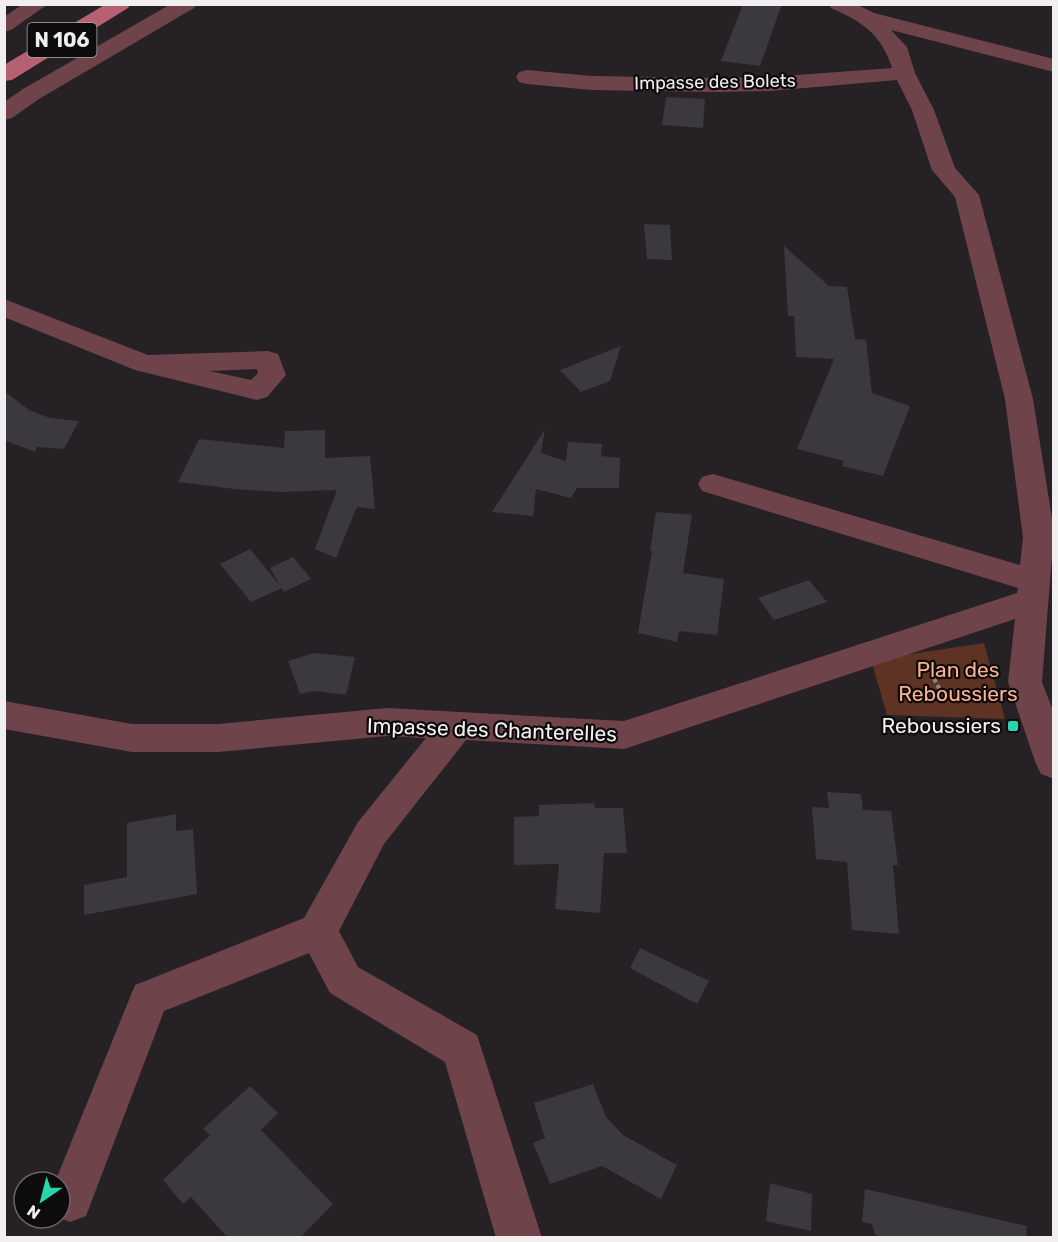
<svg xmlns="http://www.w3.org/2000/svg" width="1058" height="1242" viewBox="0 0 1058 1242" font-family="Rubik,sans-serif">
<rect width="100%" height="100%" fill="#252124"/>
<path fill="#5f3323" d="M984,643L1005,719L887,715L871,660Z"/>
<path fill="#3b393e" d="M743,4H782L760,66L721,61Z
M666,97L705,99L703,128L662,125Z
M644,224L670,225L672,260L647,259Z
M784,246L829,286L847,287L855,339L866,340L872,393L910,406L883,476L842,466L844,461L797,449L834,359L796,357L794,316H788Z
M621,346L610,381L581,392L560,370Z
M4,391L29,410L50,418L79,421L64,449L37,447L35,452L4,440Z
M545,429L541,453L566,461L568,442L602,444L601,456L620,458L619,488H577L571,498L536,489L533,516L492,512Z
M325,430V458L370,456L375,509L357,507L336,558L315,549L337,490L280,492L234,489L178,482L199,439L284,448L285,431Z
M656,512L692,515L683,573L724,579L717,635L679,631L677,642L638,633L652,551H650Z
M250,549L282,588L251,602L220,564Z
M293,557L311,579L284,592L270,568Z
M809,580L827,602L774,620L758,598Z
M315,653L355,657L346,695L314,691L300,694L288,661Z
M827,792L861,794L863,810L891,811L898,865H893L899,934L852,930L847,862L816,859L812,807L829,808Z
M594,803L595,808H623L627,853H604L600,913L555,909L559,864L514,865V817L539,816V805Z
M176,814V831L193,829L197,894L84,915V885L127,877V823Z
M640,948L709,981L697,1004L630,968Z
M593,1084L606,1117L623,1135L677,1165L661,1199L602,1166L550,1184L533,1143L545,1138L534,1103Z
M250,1086L278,1113L261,1130L333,1204L300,1238H228L191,1197L183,1204L163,1180L210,1135L203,1129Z
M770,1183L812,1194L811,1231L766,1221Z
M865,1189L1027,1226L1026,1238H886L875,1235L872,1224L862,1222Z"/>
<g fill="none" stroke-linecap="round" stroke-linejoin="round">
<path stroke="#898688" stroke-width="4" stroke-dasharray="4.5 3" stroke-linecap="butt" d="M927,665L940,690"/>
<path fill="#6e434a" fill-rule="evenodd" d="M23,4H48L11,30L4,32V17Z
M171,4H197L194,8L39,99L12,118L4,120V102L23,89Z
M828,4H856L874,13L1054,59V72L891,30L907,47L915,73L934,110L955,168L979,195L1033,399L1054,531L1042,682L1054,713V779L1041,774L1036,764L1008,682L1015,619L624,749L466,740L384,844L339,931L358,967L477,1035L542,1238H496L445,1062L330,993L309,953L164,1011L86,1216L70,1222L59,1218L60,1182H55L135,985L304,918L358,822L426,738L387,736L218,752H132L4,729V701L132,724H218L387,708L624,721L1017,593L1018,588L702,491L698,484L702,477L713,474L1020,565L1023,538L1005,399L955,197L932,170L912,110L897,80L770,91L716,92L592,90L527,84L519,82L516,77L519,72L527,70L592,76L716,78L770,77L892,68C881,33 862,22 831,8Z
M4,299L148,355L268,351L278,354L286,375L267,397L257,400L135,370L4,317ZM257,369L258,373L251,380L210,371Z"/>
<path fill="#b76071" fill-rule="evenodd" d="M106,4H131L128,8L12,80L4,81V65Z"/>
</g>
<rect fill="#28d5ad" stroke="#0d0b0c" stroke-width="2" x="1007" y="720" width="12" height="12" rx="3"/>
<g text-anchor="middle" stroke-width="4.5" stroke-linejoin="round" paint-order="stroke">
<g font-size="18" fill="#f1eef0" stroke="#0d0b0c">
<text transform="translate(715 82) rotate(-1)" y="6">Impasse des Bolets</text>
</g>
<rect fill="#0d0b0c" stroke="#adaaac" stroke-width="1.5" x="27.5" y="23" width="69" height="34" rx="4.5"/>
<g font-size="20" font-weight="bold" fill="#f1eef0">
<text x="62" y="47">N 106</text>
</g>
<g font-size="21" fill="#ffaf91" stroke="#0d0b0c">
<text x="958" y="677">Plan des<tspan x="958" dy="24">Reboussiers</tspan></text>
</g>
<g font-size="21" fill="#f1eef0" stroke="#0d0b0c" text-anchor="end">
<text x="1001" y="733">Reboussiers</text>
</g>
<g font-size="21" fill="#f1eef0" stroke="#0d0b0c">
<text transform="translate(492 730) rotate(2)" y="7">Impasse des Chanterelles</text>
</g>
</g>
<rect width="1058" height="1242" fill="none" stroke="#f1eef0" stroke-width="12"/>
<g transform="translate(42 1200) rotate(215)"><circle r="28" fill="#0d0b0c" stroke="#686667" stroke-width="1.5"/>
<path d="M0-4.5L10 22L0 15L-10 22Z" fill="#28d5ad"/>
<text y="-9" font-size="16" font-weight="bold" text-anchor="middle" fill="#f1eef0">N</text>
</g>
</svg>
